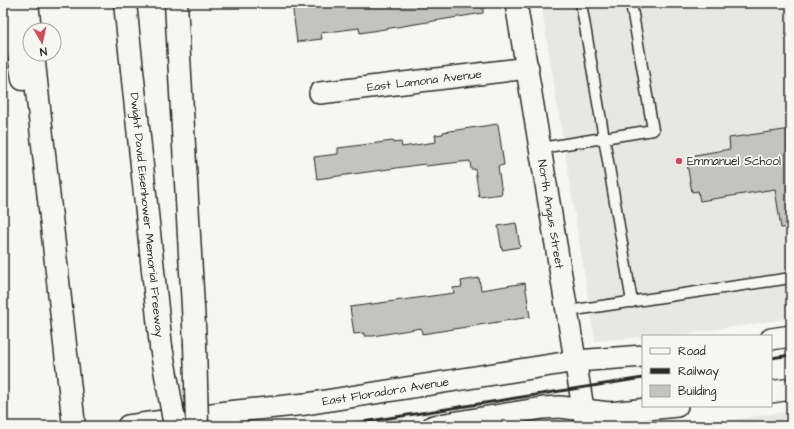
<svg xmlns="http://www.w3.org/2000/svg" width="794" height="429" viewBox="0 0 794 429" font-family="'Architects Daughter',sans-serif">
<rect width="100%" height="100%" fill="#f6f6f2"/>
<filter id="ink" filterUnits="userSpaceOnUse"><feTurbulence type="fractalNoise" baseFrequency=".025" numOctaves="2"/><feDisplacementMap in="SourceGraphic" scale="8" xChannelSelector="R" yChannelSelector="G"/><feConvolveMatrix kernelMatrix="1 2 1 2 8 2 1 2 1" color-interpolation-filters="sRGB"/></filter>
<g filter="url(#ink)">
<path fill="#e7e7e3" d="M541,3H791V318L693,333L595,341Z
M791,411V426H692Z"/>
<path fill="#c3c3c0" stroke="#2b2b2b" d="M292,3H483V13L360,33L359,28L321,33L322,39L297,42Z
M498,124L504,165L498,166L502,194L479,197L475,169H471L470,161L426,166L425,164L317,179L314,157L338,154V148L393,141V143L401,142L402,147L436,142L435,135L443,134V132Z
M791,129V227L781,228L775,189L700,201L698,191L692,192L687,164L696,163L695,155L730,149L729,138Z
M516,223L520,247L502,250L498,226Z
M479,278L481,290L525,283L530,317L422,334L421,328L373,336H364V333L354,334L350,307L454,293L453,288L462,287L461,281Z"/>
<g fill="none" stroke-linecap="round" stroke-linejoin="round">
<defs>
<path id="service" d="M581,3L632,302
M541,148L653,130L631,3
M568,311L791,278"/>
<g id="minor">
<path id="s1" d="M516,3L586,426"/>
<path id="s2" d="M320,93L528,68"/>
<path d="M771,339L791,336"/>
<path d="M771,392L791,389"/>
<path id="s3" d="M128,426L227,412L306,404L576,361L643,356"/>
<path d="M433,426L543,408L560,407L609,413L677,406"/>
</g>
<g id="motorway">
<path d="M10,3L23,79"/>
<path d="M27,3L30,30"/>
<path id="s4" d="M125,3L161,347"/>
<path d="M176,3L195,343"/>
<path d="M33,54L74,426"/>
</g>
</defs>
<use href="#service" stroke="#2b2b2b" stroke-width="13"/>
<use href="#minor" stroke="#2b2b2b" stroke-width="24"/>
<use href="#motorway" stroke="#2b2b2b" stroke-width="25"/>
<use href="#service" stroke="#f6f6f2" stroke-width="10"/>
<use href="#minor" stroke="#f6f6f2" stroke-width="21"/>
<use href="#motorway" stroke="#f6f6f2" stroke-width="22"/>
<path stroke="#2b2b2b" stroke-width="3" d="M771,358L791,355
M338,426L643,378"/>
<defs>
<path id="motorway-bridge" d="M195,343L197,426
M161,347L175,426"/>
</defs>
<use href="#motorway-bridge" stroke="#2b2b2b" stroke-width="25" stroke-linecap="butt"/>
<use href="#motorway-bridge" stroke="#f6f6f2" stroke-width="22"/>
</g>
</g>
<circle fill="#d1495b" stroke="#f6f6f2" stroke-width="1.5" cx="679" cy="161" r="4"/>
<g text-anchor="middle" stroke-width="3.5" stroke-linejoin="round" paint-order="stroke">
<g font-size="12" fill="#2b2b2b" stroke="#f6f6f2">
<text dy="4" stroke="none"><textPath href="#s2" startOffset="105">East Lamona Avenue</textPath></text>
<text dy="4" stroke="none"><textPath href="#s1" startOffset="214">North Angus Street</textPath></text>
<text dy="4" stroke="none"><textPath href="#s4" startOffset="213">Dwight David Eisenhower Memorial Freeway</textPath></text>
<text dy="4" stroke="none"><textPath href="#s3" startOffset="260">East Floradora Avenue</textPath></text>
</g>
<g font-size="12" fill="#2b2b2b" stroke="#f6f6f2" text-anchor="start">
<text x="687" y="165">Emmanuel School</text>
</g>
</g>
<rect width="794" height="429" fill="none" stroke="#f6f6f2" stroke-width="16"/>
<rect x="8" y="8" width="778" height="413" fill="none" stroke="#2b2b2b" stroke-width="1.5" filter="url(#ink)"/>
<rect x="642" y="335" width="130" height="72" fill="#f6f6f2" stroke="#a5a5a2"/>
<rect x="650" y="348" width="20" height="6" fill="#f6f6f2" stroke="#a5a5a2"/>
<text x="678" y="355" font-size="12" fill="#2b2b2b">Road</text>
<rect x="650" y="368" width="20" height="6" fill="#2b2b2b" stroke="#a5a5a2"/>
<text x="678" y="375" font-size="12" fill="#2b2b2b">Railway</text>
<rect x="650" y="385" width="20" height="12" fill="#c3c3c0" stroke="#a5a5a2"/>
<text x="678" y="395" font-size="12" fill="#2b2b2b">Building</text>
<g transform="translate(42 42) rotate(171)"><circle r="19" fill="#f6f6f2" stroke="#a5a5a2"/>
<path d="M0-3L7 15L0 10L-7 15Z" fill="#d1495b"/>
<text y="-6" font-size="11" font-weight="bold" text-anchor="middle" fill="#2b2b2b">N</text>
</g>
</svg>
